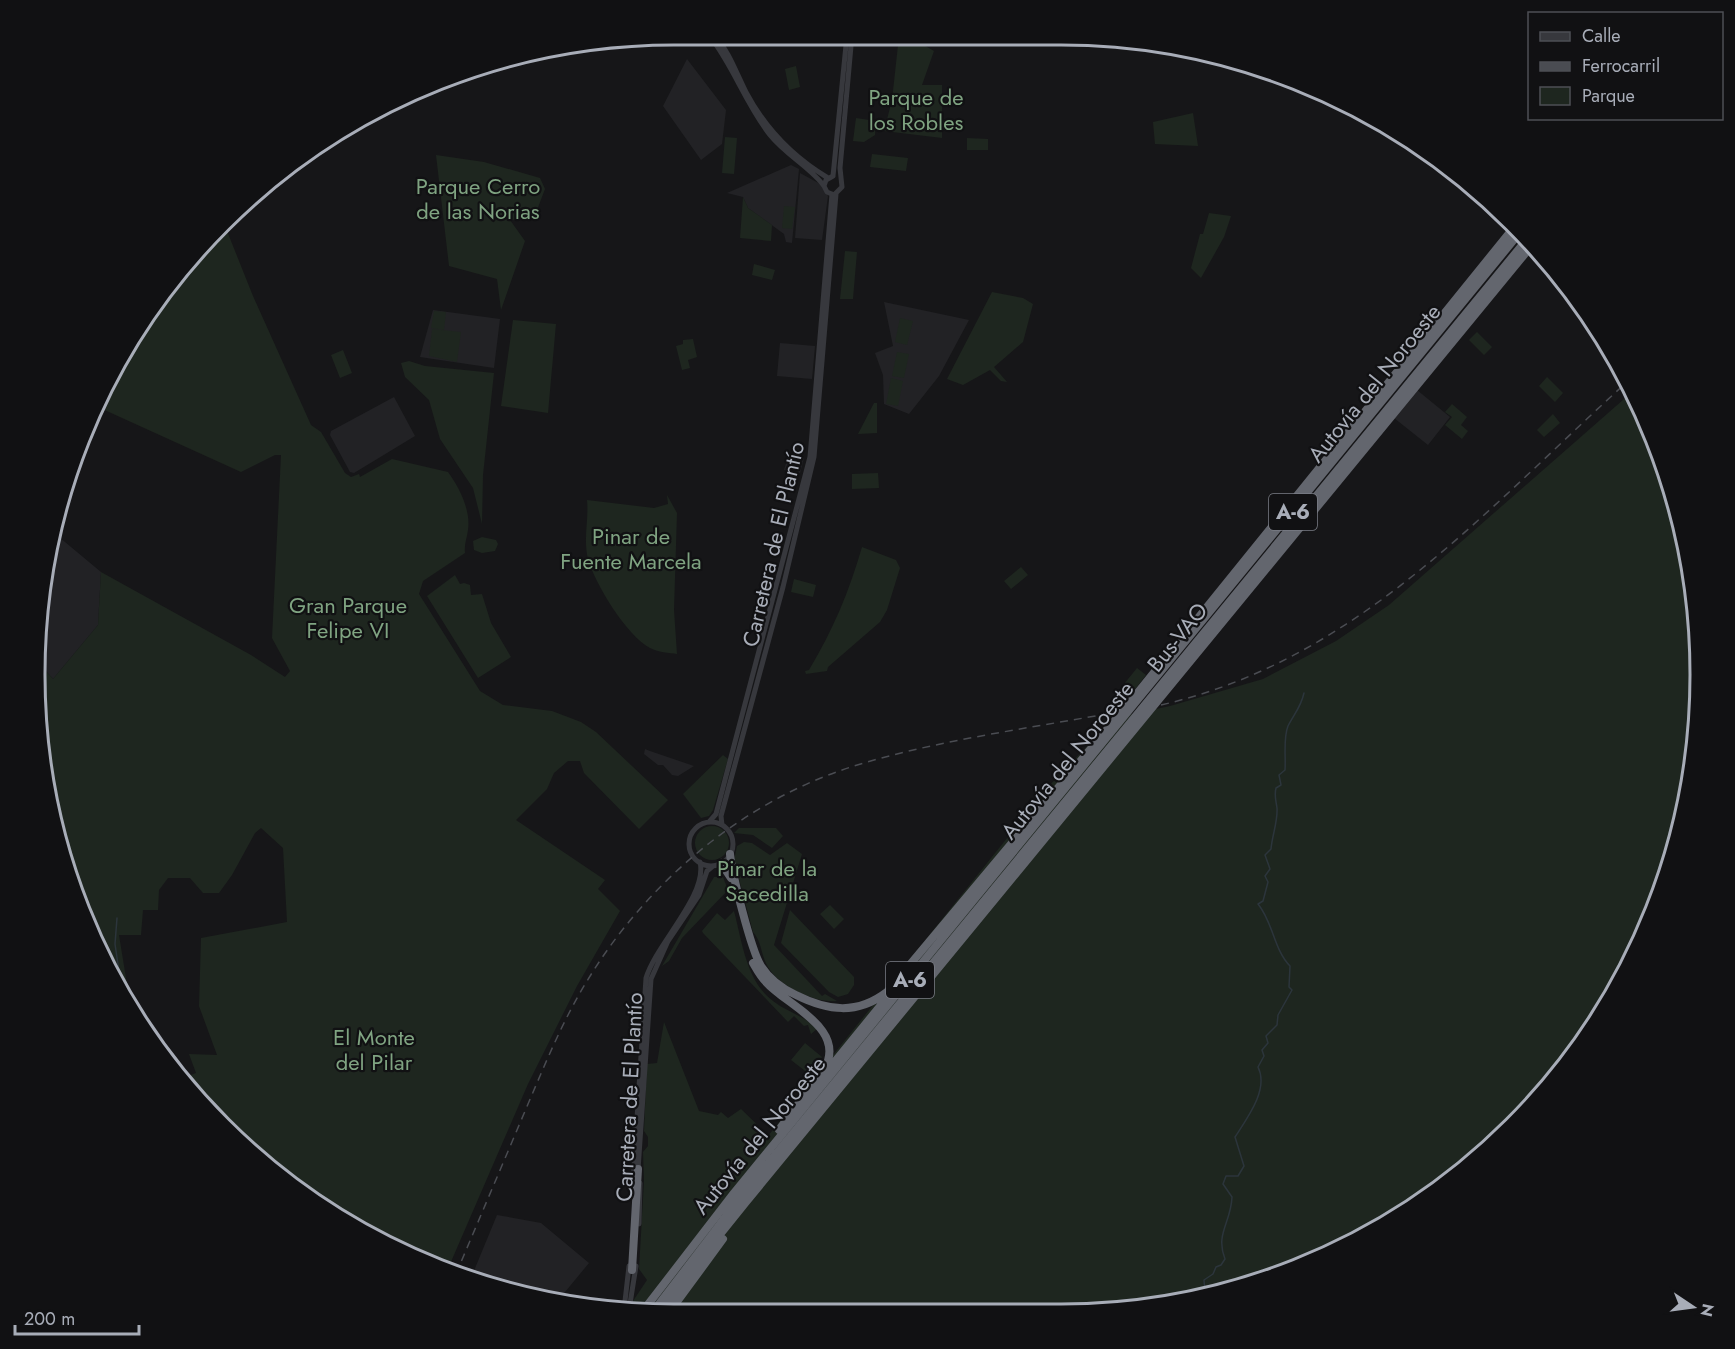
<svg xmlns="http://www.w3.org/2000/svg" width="1735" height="1349" viewBox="0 0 1735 1349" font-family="Jost,sans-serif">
<rect width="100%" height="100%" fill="#161618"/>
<path fill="#222225" d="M687,59L726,110L722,144L701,160L663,106Z
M791,165L799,169L792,243L786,242L784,234L748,208L743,197L727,193Z
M800,173L822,185L828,196L822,240L795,238Z
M884,302L969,320L939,376L909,414L884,404L883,375L875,353L893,346Z
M433,310L500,319L494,368L420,357Z
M780,343L815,346L812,379L777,376Z
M1417,390L1450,417L1428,445L1394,418Z
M394,397L415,436L354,473L350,472L330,435L331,431Z
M789,454L804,458L800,473L784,470Z
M53,532L101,572L98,625L53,679L36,660Z
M645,749L650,751L694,766L678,776L672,775L663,765H658L644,754Z
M497,1215L541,1223L589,1263L556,1303L471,1278Z"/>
<path fill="#1e261f" d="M899,36L917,41L934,51L922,85H942V138L884,131L892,100Z
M796,66L800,87L789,90L785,69Z
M1193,113L1198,146L1155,144L1153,122Z
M856,118L876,121L875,135L864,142L853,141Z
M725,137L737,138L734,174L722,173Z
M967,138L988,139V150H967Z
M872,154L908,158L906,171L870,167Z
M436,155L484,162L540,178L545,189L534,218L510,220L525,241L501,310L497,279L449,266Z
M743,197L748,208L772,225L771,241L740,238Z
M784,206L795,207L792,229L782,228Z
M1209,213L1231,216L1224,237L1201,278L1191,268L1200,234H1203Z
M223,221L253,296L311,425L321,432L345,473L351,477L359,474L360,477L392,459L448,472C459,487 471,510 468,530C467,538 464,544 465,553L423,581L419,594L480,691L503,705L552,711L581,722L596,732L668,800L639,829L584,773L580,761H568L554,773L547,789L516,820L605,880L598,889L620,911L577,986L528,1084L447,1271L430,1266L319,1206L194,1097L180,1079L196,1073L189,1054L217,1055L199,1006L201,938L287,922L283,848L261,828L255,833L232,875L219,893H203L190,878H168L159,890L158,910H143L141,935H119L131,1009L120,995L56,840L35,675L36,660L53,679L98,625L101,572L251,655L285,677L290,671L272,638L281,455H275L241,472L98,407L120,355Z
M845,251L857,252L853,299H840Z
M754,264L775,270L772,280L752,275Z
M992,292L1023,298L1033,304L1023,342L994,367L1007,382L1001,381L990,370L963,385L947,379Z
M434,311L446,312L444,330L431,328Z
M900,318L913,321L907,345L895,342Z
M513,320L556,324L548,413L501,406Z
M432,329L461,332L457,362L429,356Z
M1477,332L1492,347L1484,355L1469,340Z
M693,339L697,357L688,360L690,368L682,370L676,346L683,344V340Z
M343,350L352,373L340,378L331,355Z
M897,352L909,354L904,378L892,376Z
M409,361L425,366L494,373L483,475L482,524L473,488L440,439L429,400L405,377L401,363Z
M1547,377L1563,393L1555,402L1539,386Z
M891,378L903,381L898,406L886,404Z
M1632,392L1666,468L1695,591L1699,716L1679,840L1635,957L1568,1064L1483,1155L1381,1229L1266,1281L1103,1313L674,1314L627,1310L647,1280L639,1269L644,1181L643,1152L648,1146V1137L644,1131L647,1064L657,1063L664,1022L699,1111L718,1115L721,1112L728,1118L741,1109L768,1135L752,1156L1048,787L1114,718L1170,706L1263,679L1336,641L1389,605Z
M874,403H877V433L858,434Z
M1452,404L1467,417L1461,425L1468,431L1462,439L1445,425L1452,417L1445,412Z
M1553,414L1560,423L1544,437L1537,430Z
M878,473L879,488L852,489V474Z
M667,495L677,513L674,610L677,654C670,653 657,652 650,648C627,636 595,584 588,559C583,538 589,520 587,500L654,508L668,504Z
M482,537L496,540L498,544L495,551L482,553L474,550L473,541Z
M862,547L896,560L900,568L887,610L880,622L828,667L827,671L806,674L805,671L809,670C833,630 849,592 862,547Z
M1021,567L1028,575L1011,589L1004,581Z
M455,575L460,584L464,583L470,585L471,595L482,594L491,623L511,657L478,678L427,596Z
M794,579L816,585L813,597L791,592Z
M1137,668L1146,675L1133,692L1124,684Z
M723,755L728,759L713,810L709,816L701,818L683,794Z
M695 843a17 17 0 1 1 34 0a17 17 0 1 1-34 0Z
M739,828H776L783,836L772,848L753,835L734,833Z
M744,842L752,843L770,855L787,843L802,854L774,945L822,996L825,994L837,1001C815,1003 780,987 768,967C761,956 762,942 753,932L734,860L737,846Z
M714,877H723L728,890L682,938L669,961L662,966Z
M830,905L844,919L834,929L820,914Z
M790,910L854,977V985L848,994L838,997L829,992L781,943Z
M734,911C742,941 746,981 773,1001C787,1012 805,1016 817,1029L811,1034L808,1025L804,1026L794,1016L788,1022L703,933L702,931L717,913L725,920Z
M805,1043L822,1057L809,1074L791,1060Z"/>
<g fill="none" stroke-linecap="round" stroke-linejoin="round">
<path stroke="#2c353c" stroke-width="1.5" d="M117,918L115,944L123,999
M1205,1293L1204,1280L1213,1274L1216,1267L1221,1265L1225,1259C1215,1234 1231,1223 1232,1197L1223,1184L1226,1176H1238L1244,1166L1235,1137C1248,1117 1269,1089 1258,1067L1264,1056L1262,1050L1268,1043L1266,1036L1277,1025L1278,1015L1292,990L1289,987L1290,966C1274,950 1273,922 1258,904L1263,901L1268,882L1265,876L1270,869L1265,855L1271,849C1272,836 1278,821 1277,808C1276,800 1274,796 1276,788L1281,785L1279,775L1285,770C1286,757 1283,738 1288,726C1294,714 1301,707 1304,693"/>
<path stroke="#37383d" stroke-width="5" d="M709,35C733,65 745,103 770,135C786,155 811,168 824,186
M715,35C729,52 736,72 746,92C765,128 793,157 828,178
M833,176L826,180L824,186L827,192L834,195L842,187L840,168L852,35
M833,176L847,35
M709,822L716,814L810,457L832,194
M689 844a22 22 0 1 1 44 0a22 22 0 1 1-44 0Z
M722,825L721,816L783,587L814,457L836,194
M625,1140L635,1128
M624,1147L632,1158
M638,1170L651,979L668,941L699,895L707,871L713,866
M633,1181L646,978C656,944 708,895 700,862
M639,1224L640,1183
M624,1310L629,1266
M629,1310L636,1266"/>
<path stroke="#63666e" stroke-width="8" d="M730,854C732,874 751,950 761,966C770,980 781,988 796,995C828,1011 857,1015 887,992L1135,696L1515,226
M721,863L731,878
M753,963C757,970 760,976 766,982C787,1006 848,1028 824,1070
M815,1086L890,994
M779,1130L816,1080
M632,1270L638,1169
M643,1311L734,1193L1521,231
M653,1312L741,1197L1528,238
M662,1313L701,1258L746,1202L1533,244
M668,1314L723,1239"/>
<path stroke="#4a4c52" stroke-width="1.5" stroke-dasharray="8 6" stroke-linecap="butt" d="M1161,705C1357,660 1484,511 1627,382
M456,1274C480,1217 504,1161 528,1104C546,1062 563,1020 587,981C647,882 743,801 854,766C937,740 1032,728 1117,712"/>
</g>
<g text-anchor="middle" stroke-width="4.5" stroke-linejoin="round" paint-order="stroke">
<g fill="#111113" stroke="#7b7e86" stroke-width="1.5">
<rect x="1269" y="494" width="48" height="36" rx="4.5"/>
<rect x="886" y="962" width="48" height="36" rx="4.5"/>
</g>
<g font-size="21" font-weight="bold" fill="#a8adb8">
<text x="1293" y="519">A-6</text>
<text x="910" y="987">A-6</text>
</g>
<g font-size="22" fill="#7fa381" stroke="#111113">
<text x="916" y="105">Parque de<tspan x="916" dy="25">los Robles</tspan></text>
<text x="478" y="194">Parque Cerro<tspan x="478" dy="25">de las Norias</tspan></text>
<text x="631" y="544">Pinar de<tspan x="631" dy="25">Fuente Marcela</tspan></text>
<text x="348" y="613">Gran Parque<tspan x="348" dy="25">Felipe VI</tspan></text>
<text x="767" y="876">Pinar de la<tspan x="767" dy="25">Sacedilla</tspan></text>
<text x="374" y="1045">El Monte<tspan x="374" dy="25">del Pilar</tspan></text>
</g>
<g font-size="22" fill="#a8adb8" stroke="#111113">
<text transform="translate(1374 383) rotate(-51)" y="8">Autovía del Noroeste</text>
<text transform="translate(773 544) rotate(-77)" y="8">Carretera de El Plantío</text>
<text transform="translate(1177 637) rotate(-51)" y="8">Bus-VAO</text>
<text transform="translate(1067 760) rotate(-51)" y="8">Autovía del Noroeste</text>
<text transform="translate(629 1097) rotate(-87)" y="8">Carretera de El Plantío</text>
<text transform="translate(759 1135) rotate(-51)" y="8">Autovía del Noroeste</text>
</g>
</g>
<path d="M0 0H1735V1349H0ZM674 45H1061A629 629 0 0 1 1690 674V675A629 629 0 0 1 1061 1304H674A629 629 0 0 1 45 675V674A629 629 0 0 1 674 45Z" fill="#111113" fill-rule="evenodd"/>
<path fill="none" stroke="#a8adb8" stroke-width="3" d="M674 45H1061A629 629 0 0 1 1690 674V675A629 629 0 0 1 1061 1304H674A629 629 0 0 1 45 675V674A629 629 0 0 1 674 45Z"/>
<rect x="1528" y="12" width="195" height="108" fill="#111113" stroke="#4d4f55" stroke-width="1.5"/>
<rect x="1540" y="32" width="30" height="9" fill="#37383d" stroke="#4d4f55" stroke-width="1.5"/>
<text x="1582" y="42" font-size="18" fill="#a8adb8">Calle</text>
<rect x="1540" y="62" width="30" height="9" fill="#4a4c52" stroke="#4d4f55" stroke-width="1.5"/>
<text x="1582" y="72" font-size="18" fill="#a8adb8">Ferrocarril</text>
<rect x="1540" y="87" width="30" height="18" fill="#1e261f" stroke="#4d4f55" stroke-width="1.5"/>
<text x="1582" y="102" font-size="18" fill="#a8adb8">Parque</text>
<g transform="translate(1693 1307) rotate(103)" stroke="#111113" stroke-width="4.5" paint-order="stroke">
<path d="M0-4.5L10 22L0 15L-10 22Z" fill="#a8adb8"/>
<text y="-9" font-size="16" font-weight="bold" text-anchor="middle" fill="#a8adb8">N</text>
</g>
<path d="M15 1325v9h124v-9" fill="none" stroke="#a8adb8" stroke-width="3"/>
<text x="24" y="1325" font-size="18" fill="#a8adb8" stroke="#111113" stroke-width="4.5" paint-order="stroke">200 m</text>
</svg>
